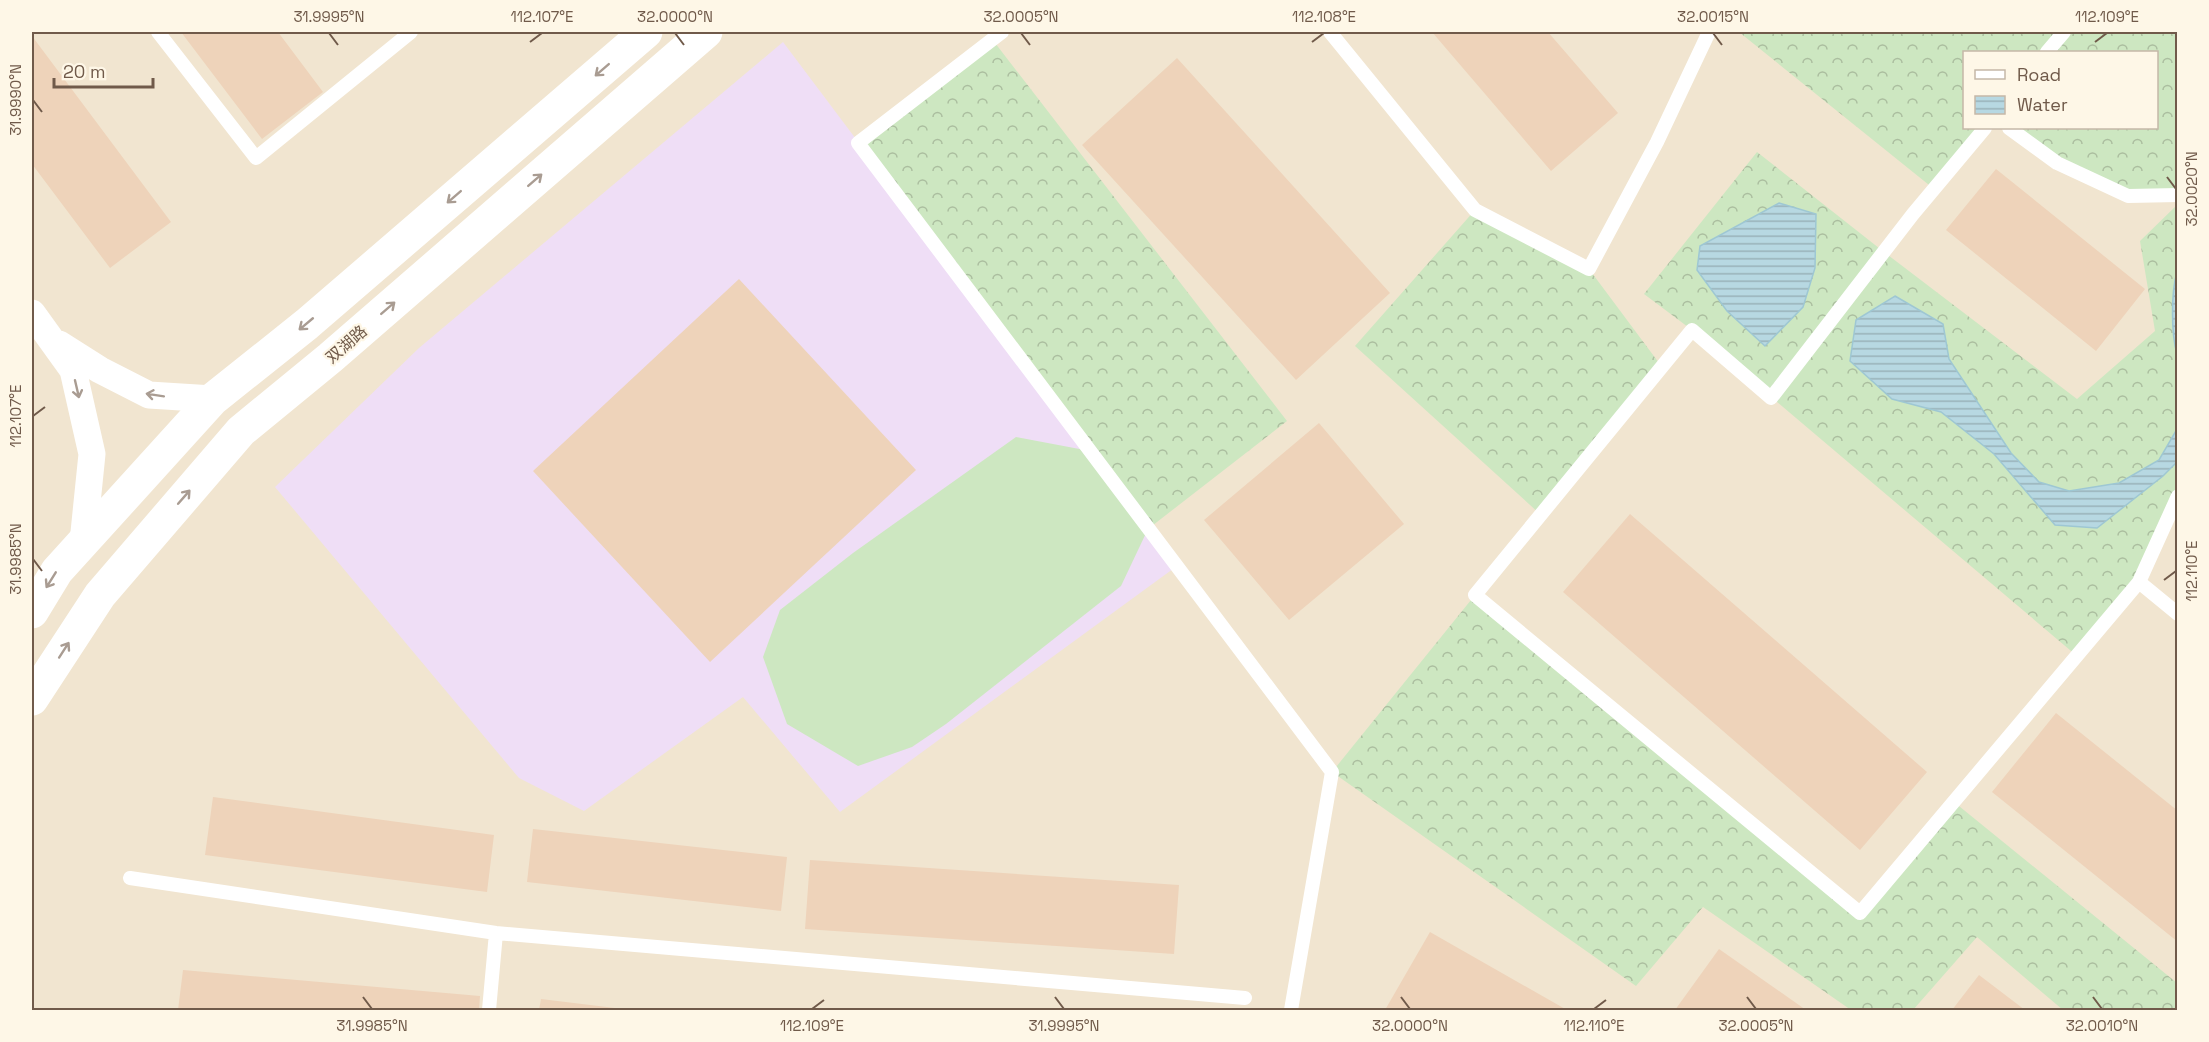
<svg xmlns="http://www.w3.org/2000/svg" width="2209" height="1042" viewBox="0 0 2209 1042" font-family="'Space Grotesk','Noto Sans SC',sans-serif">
<defs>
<pattern id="forest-crowns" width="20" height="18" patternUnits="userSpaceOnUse" patternTransform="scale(1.5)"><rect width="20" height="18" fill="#cde7c1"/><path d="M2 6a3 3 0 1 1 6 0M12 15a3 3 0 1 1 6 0" fill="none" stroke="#abbe9f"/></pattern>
<pattern id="water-rules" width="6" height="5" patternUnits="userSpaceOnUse" patternTransform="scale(1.5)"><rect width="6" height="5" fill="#b7d8e2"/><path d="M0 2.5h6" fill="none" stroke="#99b2b9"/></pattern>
</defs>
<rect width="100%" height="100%" fill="#faf3e1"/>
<path fill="#f1e5d0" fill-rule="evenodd" d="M32,32H2177V1010H32ZM1964,52H2156V128H1964Z"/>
<path fill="#efdef6" d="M783,42L1177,566L840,812L743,697L584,811L519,778L275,487L419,348Z"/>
<path fill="url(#forest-crowns)" d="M1739,32H2177V195L2128,196L2009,128H2156V52H1964V128H1985L1934,189Z
M992,39L1287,421L1148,529L858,143Z
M1757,152L1884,252L2077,399L2155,331L2140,241L2177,205V496L2139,582L2077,656L1692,330L1644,294Z
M1475,210L1589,269L1662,367L1541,515L1355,346Z
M1475,595L1860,912L1954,802L2177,983V1010H2063L1977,937L1913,1010H1851L1703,907L1636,986L1332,772Z"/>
<path fill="#cde7c1" d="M1016,437L1090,451L1148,529L1121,586L946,724L912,747L858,766L787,724L763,657L780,610L853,553Z"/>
<path fill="url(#water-rules)" stroke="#9ec7d3" stroke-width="1.5" d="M1779,203L1816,214L1815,268L1803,307L1765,346L1727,311L1697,270L1700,246Z
M2177,272V354C2171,334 2171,292 2177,272Z
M1895,296L1943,324L1949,359L2011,453L2039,482L2069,491L2119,483L2159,460L2177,429V462L2163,476L2097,528L2055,525L1994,454L1941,412L1892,399L1850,361L1856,320Z"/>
<path fill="#eed3ba" d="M181,32H278L323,92L262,139Z
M1432,32H1548L1618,113L1551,171Z
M32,36L171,222L110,268L32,164Z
M1177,58L1390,293L1296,380L1082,145Z
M1996,169L2145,289L2096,351L1946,230Z
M739,279L916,470L710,662L533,471Z
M1319,423L1404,524L1289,620L1204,520Z
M1630,514L1927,772L1860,850L1563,592Z
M2056,713L2178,811V942L1992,792Z
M213,797L494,835L487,892L205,855Z
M533,829L787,857L781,911L527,882Z
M810,860L1179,885L1174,954L805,929Z
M1430,932L1567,1010H1385Z
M1719,949L1806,1010H1675Z
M183,970L480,996L479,1010H178Z
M1979,975L2025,1010H1952Z
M541,999L623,1009V1010H539Z"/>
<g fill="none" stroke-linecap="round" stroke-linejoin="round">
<path stroke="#fff" stroke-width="14" d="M158,32L256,158L411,32
M1002,32L858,143L1332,772L1291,1010
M1330,32L1475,210L1589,269L1657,142L1709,32
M2047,52L2064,32
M1985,128L1913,214L1771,398L1692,330L1475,595L1860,913L2139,582L2178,496
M2009,128L2057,163L2128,196L2178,195
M2139,582L2178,614
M130,878L496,933L1245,998
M489,1010L496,933"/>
<path stroke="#fff" stroke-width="27" d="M32,313L73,370L92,454L83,542
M59,344L100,370L149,395L213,399"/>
<path stroke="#fff" stroke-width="33" d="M32,612L57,571L213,399L307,324L646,32
M32,699L100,595L241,431L330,358L706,32"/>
</g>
<defs><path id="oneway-shaft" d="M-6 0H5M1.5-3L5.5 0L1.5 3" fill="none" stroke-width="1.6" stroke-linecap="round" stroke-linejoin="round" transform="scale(1.5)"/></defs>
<g stroke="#a99c92">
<use href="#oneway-shaft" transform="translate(602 70) rotate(139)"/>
<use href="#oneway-shaft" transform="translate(535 180) rotate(-41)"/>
<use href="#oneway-shaft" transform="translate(454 197) rotate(139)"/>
<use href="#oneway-shaft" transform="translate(388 308) rotate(-41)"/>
<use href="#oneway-shaft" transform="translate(306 324) rotate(140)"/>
<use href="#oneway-shaft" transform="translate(77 389) rotate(77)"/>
<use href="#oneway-shaft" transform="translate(155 395) rotate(-171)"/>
<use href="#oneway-shaft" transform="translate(184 497) rotate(-49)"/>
<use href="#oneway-shaft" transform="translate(51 580) rotate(122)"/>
<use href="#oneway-shaft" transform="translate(64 650) rotate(-57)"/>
</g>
<path fill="none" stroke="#705a4a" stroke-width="2" d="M329,33L338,45M675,33L684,45M1021,33L1030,45M1713,33L1722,45M530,42L542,33M1312,42L1324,33M2095,42L2107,33M33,100L42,112M2167,177L2176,189M33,416L45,407M33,559L42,571M2164,580L2176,571M363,997L372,1009M1055,997L1064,1009M1401,997L1410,1009M1747,997L1756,1009M2093,997L2102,1009M812,1009L824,1000M1594,1009L1606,1000"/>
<g text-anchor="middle" stroke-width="4.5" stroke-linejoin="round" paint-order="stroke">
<g font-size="16" fill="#705a4a" stroke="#fef7e7">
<text transform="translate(346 344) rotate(-41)" y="6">双湖路</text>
</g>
</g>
<rect width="2209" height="1042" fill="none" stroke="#fef7e7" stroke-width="66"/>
<rect x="1963" y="51" width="195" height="78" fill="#fef7e7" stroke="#c5b8a8" stroke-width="1.5"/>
<rect x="1975" y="70" width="30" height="9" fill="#ffffff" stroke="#c5b8a8" stroke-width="1.5"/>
<text x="2017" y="81" font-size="18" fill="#705a4a">Road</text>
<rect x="1975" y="96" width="30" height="18" fill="url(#water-rules)" stroke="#c5b8a8" stroke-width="1.5"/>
<text x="2017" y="111" font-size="18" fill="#705a4a">Water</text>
<path d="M54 78v9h99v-9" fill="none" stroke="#705a4a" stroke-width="3"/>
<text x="63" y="78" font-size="18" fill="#705a4a" stroke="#fef7e7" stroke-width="4.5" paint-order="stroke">20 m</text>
<rect x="33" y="33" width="2143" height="976" fill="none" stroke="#705a4a" stroke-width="2"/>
<g font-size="15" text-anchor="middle" fill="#705a4a">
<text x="329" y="22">31.9995°N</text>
<text x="542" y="22">112.107°E</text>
<text x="675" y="22">32.0000°N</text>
<text x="1021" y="22">32.0005°N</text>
<text x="1324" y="22">112.108°E</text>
<text x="1713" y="22">32.0015°N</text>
<text x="2107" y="22">112.109°E</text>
<text transform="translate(16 100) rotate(-90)" y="5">31.9990°N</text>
<text transform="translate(2192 189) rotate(-90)" y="5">32.0020°N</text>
<text transform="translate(16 416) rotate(-90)" y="5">112.107°E</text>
<text transform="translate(16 559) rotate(-90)" y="5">31.9985°N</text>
<text transform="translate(2192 571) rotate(-90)" y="5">112.110°E</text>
<text x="372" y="1031">31.9985°N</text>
<text x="812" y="1031">112.109°E</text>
<text x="1064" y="1031">31.9995°N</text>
<text x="1410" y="1031">32.0000°N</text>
<text x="1594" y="1031">112.110°E</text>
<text x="1756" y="1031">32.0005°N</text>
<text x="2102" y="1031">32.0010°N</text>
</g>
</svg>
